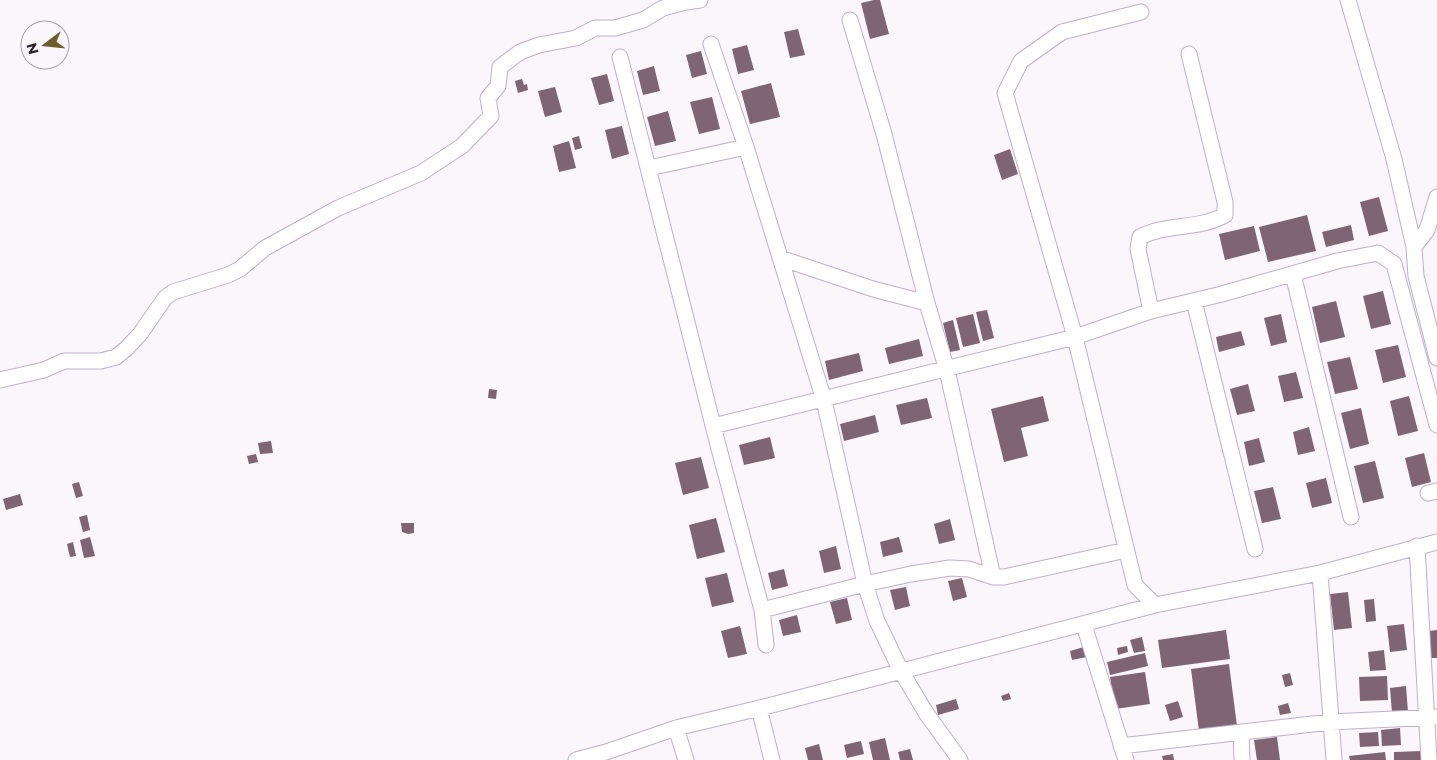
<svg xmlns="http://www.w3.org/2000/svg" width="1437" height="760" viewBox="0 0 1437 760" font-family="Montserrat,sans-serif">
<rect width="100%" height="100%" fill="#faf6fc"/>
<path fill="#7f6474" d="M874,0H880L889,34L870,39L861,3Z
M798,29L805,55L790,58L784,32Z
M747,45L754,70L738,74L732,49Z
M701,51L707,74L692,78L686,55Z
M654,66L660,91L643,95L637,71Z
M607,74L614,101L599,105L591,78Z
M522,79L524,85L527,84L528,90L518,93L515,81Z
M771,83L780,117L750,124L741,91Z
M555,87L562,112L545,117L538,91Z
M712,97L720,129L699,134L690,102Z
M668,111L676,141L655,146L647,117Z
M622,126L629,154L612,159L605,130Z
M579,136L582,148L575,150L572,138Z
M569,141L576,168L559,172L553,146Z
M1010,149L1018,174L1002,180L994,155Z
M1379,197L1388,231L1369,236L1360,202Z
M1307,215L1316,251L1268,262L1259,227Z
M1351,225L1354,240L1326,247L1322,232Z
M1254,226L1260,251L1225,260L1219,234Z
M1383,291L1391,324L1371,329L1363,296Z
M1336,301L1345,337L1320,343L1312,307Z
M987,310L994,338L983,341L976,312Z
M973,314L980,343L963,347L956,318Z
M1281,314L1287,342L1271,346L1264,318Z
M953,320L960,350L950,352L943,323Z
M1241,331L1245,345L1219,352L1216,337Z
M919,339L923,356L889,364L885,348Z
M1398,345L1406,377L1383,383L1375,350Z
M859,353L863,371L829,380L825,361Z
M1350,357L1358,389L1335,394L1327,362Z
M1296,372L1303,398L1284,402L1278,376Z
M1248,384L1255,411L1237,415L1230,389Z
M489,389L497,390L496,399L488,398Z
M1043,396L1049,421L1021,428L1028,456L1004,462L991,409Z
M1409,396L1418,431L1398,436L1390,401Z
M927,398L932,418L901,425L896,405Z
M1361,408L1369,444L1350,449L1341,413Z
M875,415L879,432L844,441L840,424Z
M1309,427L1315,451L1298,455L1293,432Z
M770,437L775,458L744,465L739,445Z
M1259,438L1265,462L1249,466L1244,442Z
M271,441L273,453L260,454L258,443Z
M1424,453L1431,482L1412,487L1405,458Z
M256,454L258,462L249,464L247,456Z
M701,457L709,488L683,495L675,463Z
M1375,461L1384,498L1363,503L1354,466Z
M1326,478L1332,503L1312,508L1306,483Z
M79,482L83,496L76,498L72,484Z
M1273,487L1281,519L1262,523L1254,491Z
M20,494L23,505L6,510L3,499Z
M87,515L90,530L83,532L79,517Z
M716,518L725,552L697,559L689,525Z
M950,519L955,540L939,544L934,524Z
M401,523H414V533L408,534L402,532Z
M90,537L95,556L84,558L80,540Z
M899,537L903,552L883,557L880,542Z
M73,542L76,556L70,557L67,544Z
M836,546L841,569L824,573L819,551Z
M784,569L788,586L772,590L768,573Z
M727,573L734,602L712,607L705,578Z
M962,578L967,597L953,601L948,581Z
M906,587L910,606L895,610L890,590Z
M1348,592L1352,628L1334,630L1330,594Z
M847,598L852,620L836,624L830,602Z
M1374,599L1376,621L1366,622L1364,600Z
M797,615L801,632L783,636L779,620Z
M1404,624L1407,650L1390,652L1387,626Z
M740,626L747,654L728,658L721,631Z
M1226,630L1230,659L1162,668L1158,640Z
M1437,630V658H1431L1429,631Z
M1142,637L1145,651L1134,653L1130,640Z
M1127,646L1128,652L1118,655L1117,648Z
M1084,647L1087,657L1072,660L1070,651Z
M1384,650L1386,670L1370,671L1368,652Z
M1145,653L1148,666L1110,675L1107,662Z
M1229,664L1237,726L1199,731L1191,669Z
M1145,672L1150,704L1115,709L1110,677Z
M1290,673L1293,685L1285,687L1282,675Z
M1387,676L1388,700L1360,701L1359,677Z
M1406,686L1408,712L1392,713L1390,688Z
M1009,693L1011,699L1003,701L1001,696Z
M956,699L959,709L938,715L936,705Z
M1178,701L1183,717L1170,721L1165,705Z
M1288,703L1291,713L1280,715L1278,706Z
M1400,728L1401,745L1382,746L1381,730Z
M1378,732L1379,746L1360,747L1359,733Z
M1277,737L1280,760H1257L1254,740Z
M885,738L890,760H873L869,742Z
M861,741L864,754L847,758L844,745Z
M819,744L823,760H808L805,748Z
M910,749L913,760H900L898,752Z
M1422,751L1423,760H1394V752Z
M1385,752L1386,760H1350L1349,756Z
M1173,754L1174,760H1163L1162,756Z"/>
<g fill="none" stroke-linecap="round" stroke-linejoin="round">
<defs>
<path id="minor" d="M1348,0L1394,159L1414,247L1416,276L1437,358
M1141,12L1062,32L1021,61L1005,93L1075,337L1135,585L1155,605
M850,20L884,134L927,303L947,370L993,577
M711,44L746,147L824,400L865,584L877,621L901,671L926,713L960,760
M620,57L718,445L762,610L766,645
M649,168L746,147
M1414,247L1427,230L1437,197
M780,258L873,289L927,303
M1293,274L1351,517
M1194,301L1255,549
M1151,311L1138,249L1140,237C1167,223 1198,230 1225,215V202L1189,54
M0,380L44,370L64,361H101L116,357L126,349L140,334L165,298L173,292L228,275L240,269L265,248L338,208L421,173L462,146L491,116L488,98L498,86L500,67L520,52L539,45L576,38L595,28H615L643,20L663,8L686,2L700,0
M713,426L1075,337L1151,311L1222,294L1337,261L1378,253L1394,264L1437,425
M1428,493L1437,491
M1417,546L1429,760
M1320,573L1334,760
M762,610L865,584L911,574L950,568L969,569L993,577H1004L1126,550
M1084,625L1126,760
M759,708L772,760
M676,728L686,760
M1241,732L1242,760
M1121,746L1330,722L1437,717
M576,760L606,752L676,728L764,707L1155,605L1320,573L1437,542"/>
</defs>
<use href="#minor" stroke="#c0afca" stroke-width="17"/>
<use href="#minor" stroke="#fff" stroke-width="15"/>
</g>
<g transform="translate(45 45) rotate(254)"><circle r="24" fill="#faf6fc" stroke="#a6a1a9"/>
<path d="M0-4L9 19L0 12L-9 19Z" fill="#6e5e2b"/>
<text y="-8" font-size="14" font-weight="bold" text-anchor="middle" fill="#28212c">N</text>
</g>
</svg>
